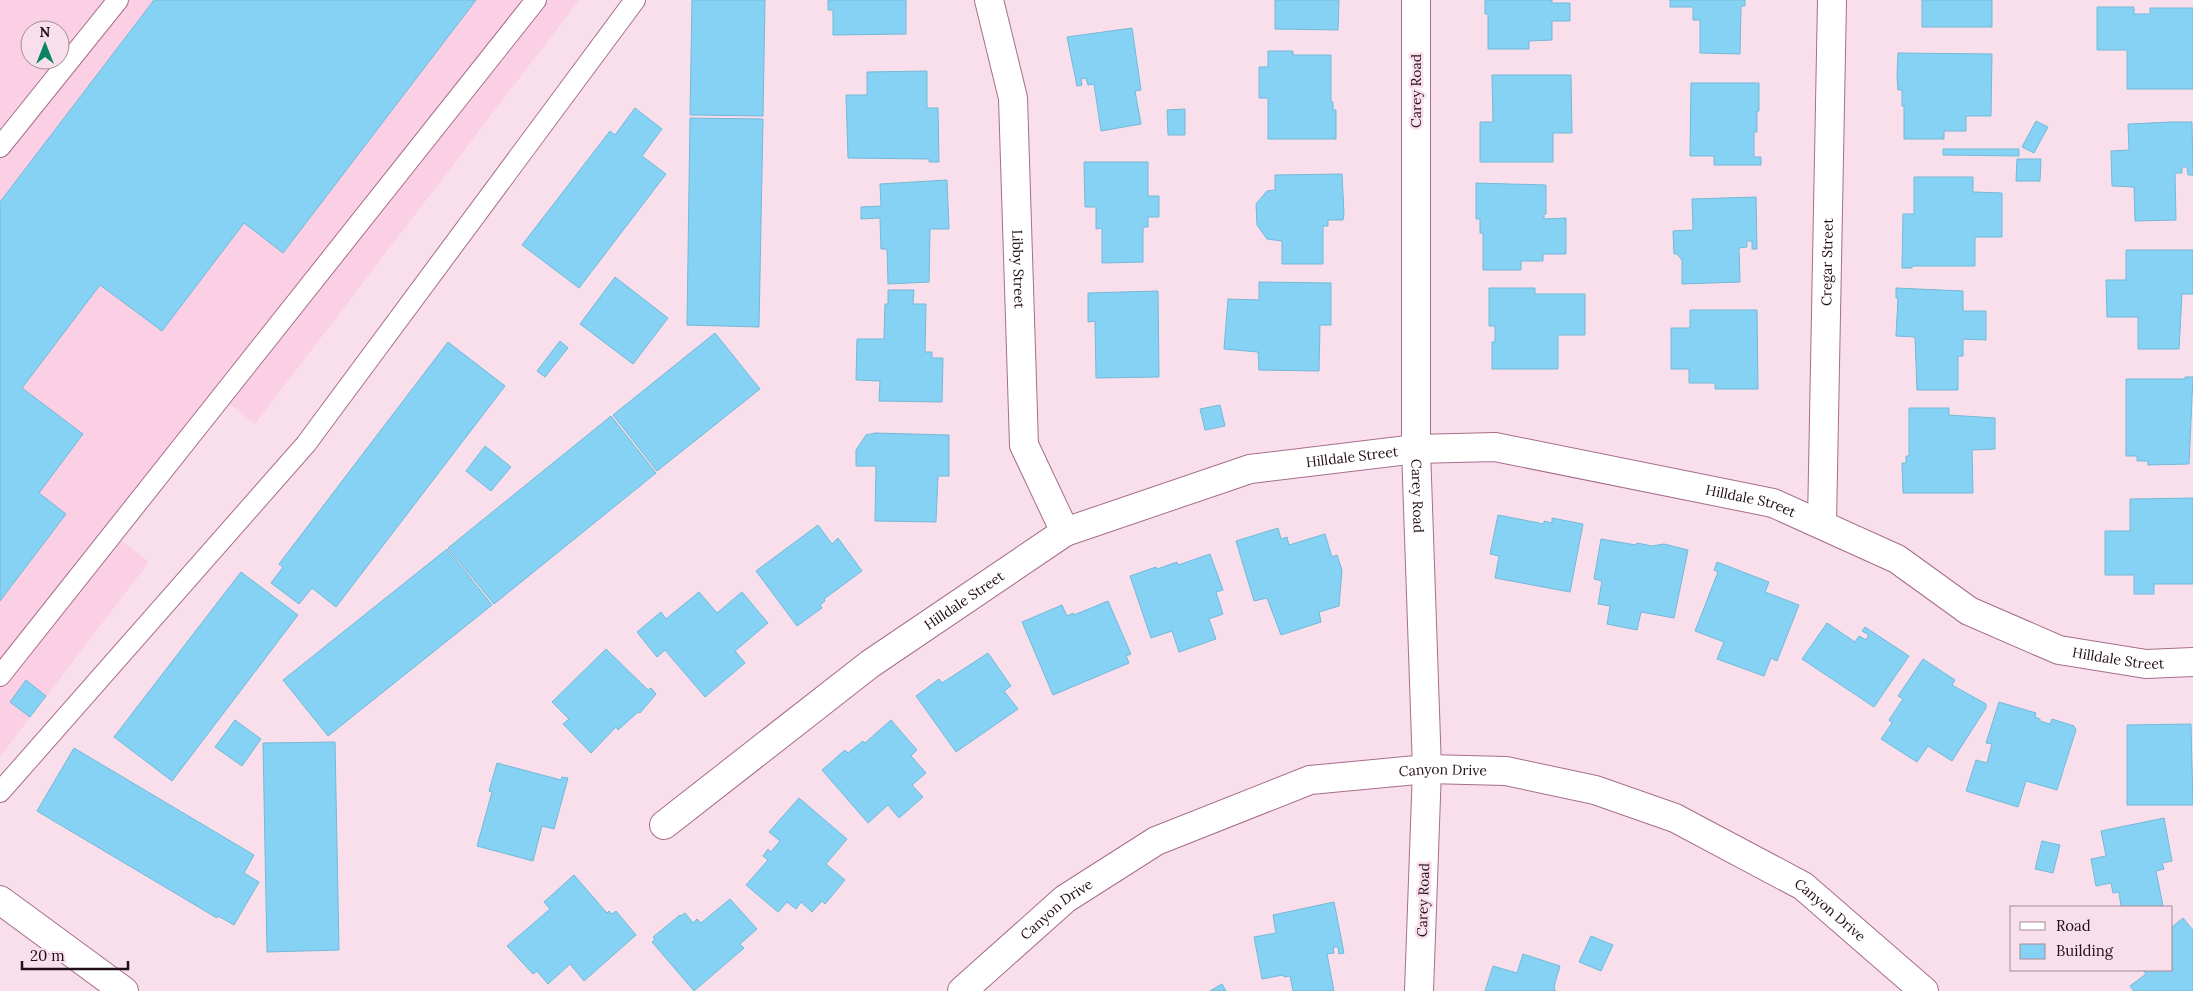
<svg xmlns="http://www.w3.org/2000/svg" width="2193" height="991" viewBox="0 0 2193 991" font-family="Lora,serif">
<rect width="100%" height="100%" fill="#f9dfeb"/>
<path fill="#fbd0e4" fill-rule="evenodd" d="M0,0H579L255,424L224,400L118,538L149,562L0,757ZM30,30H60V60H30Z"/>
<path fill="#86d2f4" stroke="#74b9d7" d="M154,0H476L283,253L244,223L162,331L100,285L22,388L83,434L39,493L66,514L0,601V202Z
M692,0H765L763,116L690,115Z
M828,0H906V34L833,35V10H828Z
M1275,0H1339L1338,30L1275,29Z
M1485,0H1552V3H1570V21H1552V40L1529,41V49H1488V14H1485Z
M1670,0H1745V6H1741L1740,54L1700,53V20H1693V7H1670Z
M1922,0H1992V27H1922Z
M2097,7H2134V14H2150V8H2193V89H2127V50H2097Z
M1132,28L1141,90L1135,91L1141,124L1101,131L1094,84L1088,85L1086,78L1081,79L1082,85L1077,86L1067,37Z
M1268,51H1293V55H1331V102H1333V110H1336V139H1268V98H1259V67H1268Z
M1898,53L1992,54L1991,116H1966V131H1944V139H1904V106H1902V90H1898L1897,76Z
M927,71V108H938L939,162H929V159L848,158L846,95H867V72Z
M1492,75H1571L1572,133H1553V162H1480V122H1493Z
M1691,83H1759V111H1757V132H1754V157H1761V165H1714V156H1690Z
M635,108L662,129L642,156L666,174L579,288L522,245L610,131L615,135Z
M1185,109V135H1168L1167,110Z
M690,118L763,119L759,327L687,325Z
M2036,121L2048,127L2034,153L2022,147Z
M2171,122H2192L2193,175H2188L2187,167H2182V173H2175L2176,220L2135,221L2134,187L2112,186L2111,151L2129,150L2128,124Z
M1943,149H2019V156L1943,155Z
M2017,159H2041L2040,181H2016Z
M1084,162H1148V196H1159V217H1148V227H1143V262L1102,263V228L1096,229V207H1085Z
M1342,174L1344,214L1343,220H1328V226H1323V264H1282V241L1267,239L1257,225L1256,204L1267,191L1275,190V175Z
M1914,177H1973V192L2002,193V237H1975V266H1912V268H1902L1903,214H1914Z
M947,180L949,229H930L929,282L888,284L887,249H881L880,218L861,219V207L881,206L880,184Z
M1476,183L1546,185V214H1544V219L1566,218V254H1543V261H1521V270H1483V233H1480V219H1476Z
M1756,197L1757,249H1752V241H1747V247L1739,248L1740,282L1682,284V260L1677,254H1674L1673,231L1693,230L1692,199Z
M2126,250H2193V294H2182L2179,349H2138V317H2107L2106,280H2126Z
M615,277L668,318L633,364L580,324Z
M1259,282L1331,283V325H1320L1319,371L1259,370L1258,352L1224,349L1228,299L1259,300Z
M1489,288H1535V294H1585V335H1558V369H1492V342H1495V326H1489Z
M1896,288L1963,291V311H1986V340L1963,339V356H1958V390H1917L1915,337L1896,336L1898,298H1896Z
M888,290H914L913,304H926L925,352H932V358H943L942,402L879,401L880,381L856,380L857,339H884L885,304H888Z
M1158,291L1159,377L1096,378L1095,321L1088,322V293Z
M1690,310H1757L1758,389H1715V383H1689V369H1671V328H1690Z
M715,333L760,389L657,471L613,415Z
M560,341L568,348L545,377L537,371Z
M448,342L505,386L336,607L312,588L299,604L271,583L283,567L279,564Z
M2185,377H2193L2189,464L2148,465V461H2137V456H2126V379H2185Z
M1220,405L1225,426L1205,430L1200,409Z
M1909,408H1949V415L1995,418V449L1972,450L1973,493H1903L1902,463H1906V456H1909Z
M611,416L656,473L494,604L448,548Z
M875,433L949,435V476H938L936,522L875,521L876,466H856V450L866,435Z
M485,446L511,467L491,491L466,471Z
M2193,498V584H2154V594H2134V575H2105V531H2130V499Z
M1498,515L1544,524V521L1552,523V518L1583,524L1570,592L1495,578L1499,556L1490,554Z
M818,525L832,544L838,538L862,571L824,599L825,601L820,605L822,608L797,626L756,571Z
M1278,528L1281,539L1287,537L1289,545L1325,534L1332,557L1337,555L1342,570L1339,606L1319,612L1321,622L1281,635L1267,598L1254,601L1236,541Z
M1601,539L1636,545L1637,543L1652,546L1664,544L1688,550L1674,618L1641,612L1637,630L1607,624L1610,606L1598,604L1602,581L1594,579Z
M447,549L492,605L328,736L283,680Z
M1210,554L1223,590L1216,592L1223,614L1209,619L1216,639L1179,652L1172,631L1151,638L1130,576L1156,567L1157,569L1177,562L1178,565Z
M1717,562L1769,582L1765,592L1799,605L1777,661L1771,658L1764,676L1717,659L1724,642L1695,631L1718,572L1714,570Z
M241,572L298,615L172,781L114,737Z
M699,592L717,613L742,592L768,623L735,651L745,663L705,697L665,650L657,657L637,632L661,612L666,619Z
M1108,601L1131,654L1126,656L1129,663L1053,695L1022,622L1062,605L1067,616L1073,613L1074,615Z
M1827,623L1855,642L1859,636L1866,640L1869,635L1862,631L1865,627L1909,656L1874,707L1802,659Z
M606,649L648,690L651,688L656,694L640,713L638,712L618,730L616,727L591,753L563,724L569,719L552,702Z
M988,653L1011,686L1004,691L1018,709L956,752L916,696L939,679L942,683Z
M1923,659L1955,680L1952,685L1986,704V708L1952,761L1928,746L1917,762L1881,739L1892,723L1889,720L1903,699L1898,696Z
M26,680L46,696L30,717L10,702Z
M1999,702L2036,713L2035,717L2040,719V721L2050,724L2052,719L2074,726L2076,730L2057,790L2026,781L2018,807L1966,791L1976,760L1987,763L1992,744L1986,743Z
M235,720L261,739L242,766L215,747Z
M891,720L917,750L911,756L926,773L912,785L923,797L899,818L888,805L868,823L822,770L845,750L848,753L863,741L865,743Z
M2191,724L2193,805H2127V725Z
M335,742L339,950L267,952L263,743Z
M74,748L254,855L244,873L259,882L234,925L218,916L217,918L37,811Z
M497,763L561,780L562,777L568,778L554,829L542,826L533,861L477,846L492,792L489,791Z
M799,798L847,839L826,864L845,880L825,904L822,901L812,912L801,902L796,909L787,902L778,912L746,885L768,860L763,856L768,849L771,852L780,841L769,832Z
M2164,818L2172,861L2162,863L2164,869L2156,871L2163,906L2121,907L2119,892L2113,893L2111,883L2096,886L2091,859L2106,856L2101,831Z
M2042,841L2060,845L2053,873L2035,869Z
M574,875L607,913L609,911L612,914L616,911L636,935L584,981L570,964L548,984L537,971L533,974L507,946L550,909L544,902Z
M730,899L757,929L740,944L744,948L694,991L652,942L655,939L653,937L680,915L681,916L685,913L693,923L697,919L701,923Z
M1334,902L1344,953L1339,954L1338,947H1333L1334,953L1327,954L1334,991H1293L1290,976L1284,977L1283,975L1262,979L1254,937L1276,933L1273,915Z
M2183,918L2193,930V991H2134L2130,986L2146,974L2143,970H2172V927Z
M1591,936L1613,945L1601,971L1579,962Z
M1523,954L1560,966L1555,983L1554,990L1556,991H1485L1493,966L1517,973Z
M1222,984L1226,991H1210Z"/>
<g fill="none" stroke-linecap="round" stroke-linejoin="round">
<defs>
<path id="service" d="M0,147L118,0
M0,676L536,0
M0,792L306,444L635,0"/>
<g id="minor">
<path id="s1" d="M989,0L1013,98L1024,445L1065,532"/>
<path id="s2" d="M1822,523L1832,0"/>
<path id="s3" d="M664,825L870,664L1065,532L1250,469L1416,449L1495,447L1773,503L1897,559L1969,611L2059,650L2146,664L2193,662"/>
</g>
<g id="tertiary">
<path id="s4" d="M1416,0V449L1427,769L1419,991"/>
</g>
<g id="secondary">
<path d="M0,900L124,991"/>
<path id="s5" d="M962,991L1065,899L1156,841L1310,780L1427,769L1506,771L1595,790L1675,818L1803,886L1924,991"/>
</g>
</defs>
<use href="#service" stroke="#a76e8b" stroke-width="22"/>
<use href="#minor" stroke="#a76e8b" stroke-width="30"/>
<use href="#tertiary" stroke="#a76e8b" stroke-width="30"/>
<use href="#secondary" stroke="#a76e8b" stroke-width="30"/>
<use href="#service" stroke="#fff" stroke-width="20"/>
<use href="#minor" stroke="#fff" stroke-width="28"/>
<use href="#tertiary" stroke="#fff" stroke-width="28"/>
<use href="#secondary" stroke="#fff" stroke-width="28"/>
</g>
<g text-anchor="middle" stroke-width="5" stroke-linejoin="round" paint-order="stroke">
<g font-size="14" fill="#230d19" stroke="#f9dfeb">
<text transform="translate(1416 91) rotate(-90)" y="5">Carey Road</text>
<text dy="5" stroke="none"><textPath href="#s2" startOffset="261">Cregar Street</textPath></text>
<text dy="5" stroke="none"><textPath href="#s1" startOffset="272">Libby Street</textPath></text>
<text dy="5" stroke="none"><textPath href="#s3" startOffset="795">Hilldale Street</textPath></text>
<text dy="5" stroke="none"><textPath href="#s4" startOffset="496">Carey Road</textPath></text>
<text dy="5" stroke="none"><textPath href="#s3" startOffset="1200">Hilldale Street</textPath></text>
<text dy="5" stroke="none"><textPath href="#s3" startOffset="375">Hilldale Street</textPath></text>
<text dy="5" stroke="none"><textPath href="#s3" startOffset="1605">Hilldale Street</textPath></text>
<text dy="5" stroke="none"><textPath href="#s5" startOffset="545">Canyon Drive</textPath></text>
<text transform="translate(1423 900) rotate(-88)" y="5">Carey Road</text>
<text dy="5" stroke="none"><textPath href="#s5" startOffset="965">Canyon Drive</textPath></text>
<text dy="5" stroke="none"><textPath href="#s5" startOffset="125">Canyon Drive</textPath></text>
</g>
</g>
<rect x="2010" y="906" width="162" height="65" fill="#f9dfeb" stroke="#a38b97"/>
<rect x="2020" y="922" width="25" height="8" fill="#ffffff" stroke="#a38b97"/>
<text x="2056" y="931" font-size="15" fill="#230d19">Road</text>
<rect x="2020" y="944" width="25" height="15" fill="#86d2f4" stroke="#a38b97"/>
<text x="2056" y="956" font-size="15" fill="#230d19">Building</text>
<g transform="translate(45 45)"><circle r="24" fill="#f9dfeb" stroke="#a38b97"/>
<path d="M0-4L9 19L0 12L-9 19Z" fill="#0c8464"/>
<text y="-8" font-size="14" font-weight="bold" text-anchor="middle" fill="#230d19">N</text>
</g>
<path d="M22 961v8h106v-8" fill="none" stroke="#230d19" stroke-width="2.5"/>
<text x="30" y="961" font-size="15" fill="#230d19" stroke="#f9dfeb" stroke-width="4" paint-order="stroke">20 m</text>
</svg>
